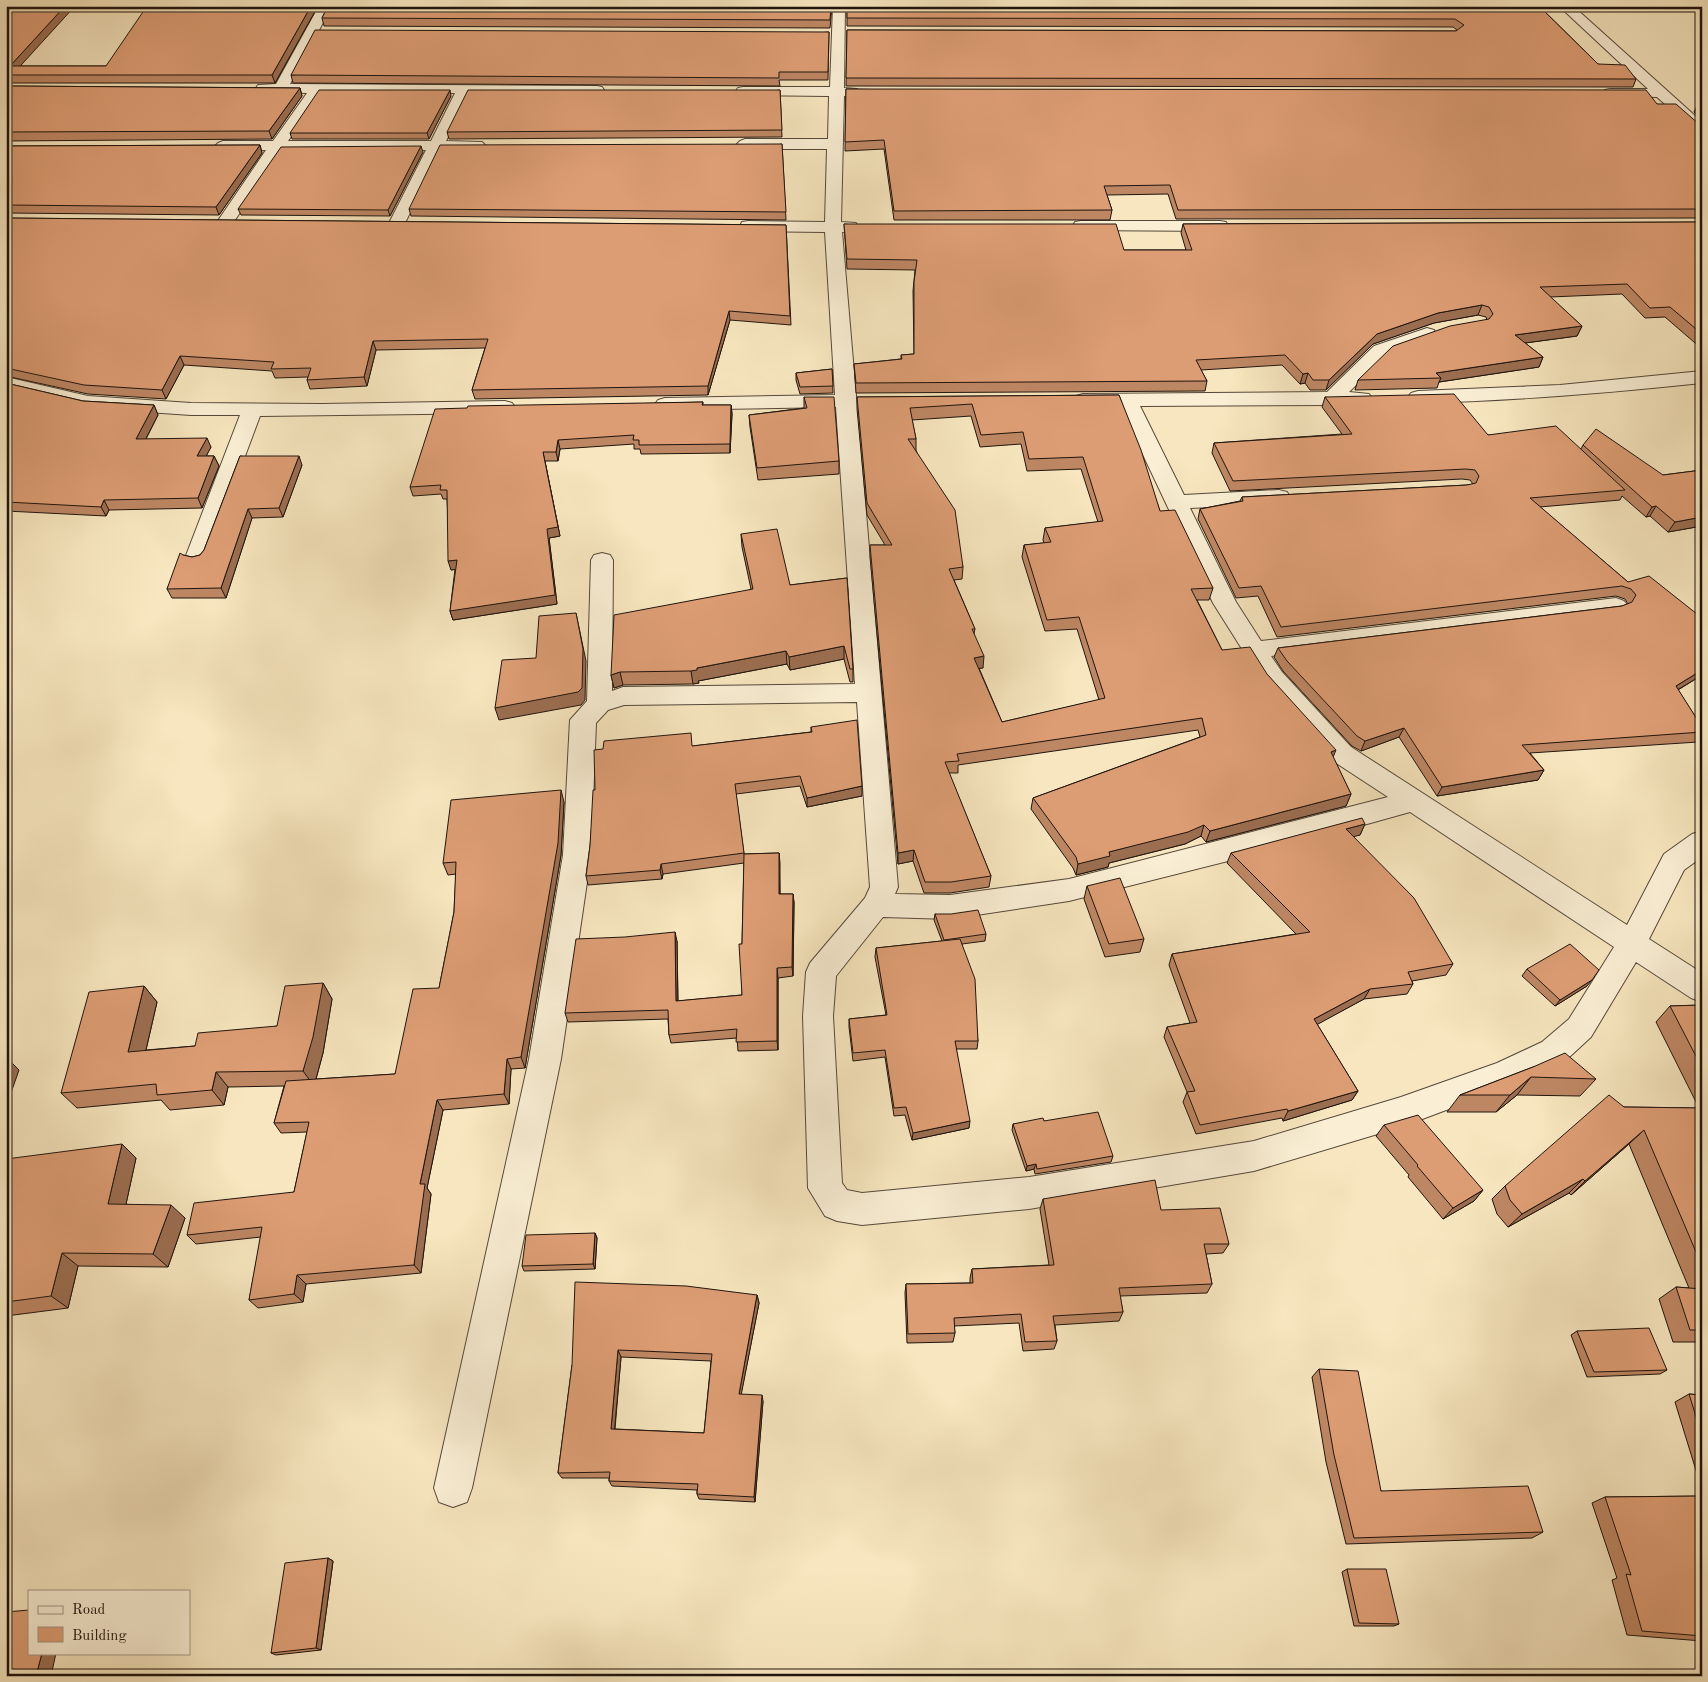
<svg xmlns="http://www.w3.org/2000/svg" width="1708" height="1682" viewBox="0 0 1708 1682" font-family="'Old Standard TT',serif">
<rect width="100%" height="100%" fill="#f7e6bf"/>
<filter id="stains"><feTurbulence type="fractalNoise" baseFrequency=".004" numOctaves="4"/><feColorMatrix values="0 0 0 0 .2 0 0 0 0 .09 0 0 0 0 .02 0 0 0 .5 -.17"/></filter>
<radialGradient id="worn" r=".72"><stop offset=".6" stop-color="#630" stop-opacity="0"/><stop offset="1" stop-color="#630" stop-opacity=".3"/></radialGradient>
<g fill="none" stroke-linecap="round" stroke-linejoin="round">
<defs>
<path id="minor" d="M319,6H332L290,84L597,86L602,87L604,90L602,93L597,94H469L446,141L482,142L485,145L482,148L477,150H441L403,227H391L389,223L426,150H282L231,226H219L217,222L266,150L223,151L218,149L215,146L218,143L223,141H273L307,93L263,92L258,91L256,88L258,85L276,84ZM321,93H455L431,141H288Z
M833,6H845L844,88L857,89L859,92L857,95L844,96L841,222L856,223L858,227L856,231L842,232L898,887L895,894L950,895L1069,879L1388,797L1333,761L1264,684L1213,603L1120,406H1083L1076,404L1073,400L1076,396L1083,394L1327,392L1374,346L1427,328L1434,330L1436,334L1434,338L1388,354L1349,392L1369,394L1372,398L1369,402L1331,405L1140,406L1184,495L1279,490L1287,492L1290,497L1287,502L1279,504L1190,508L1236,602L1261,641L1616,598L1624,601L1628,606L1624,611L1616,614L1271,656L1282,672L1351,747L1627,925L1664,854L1692,834L1702,831V857L1684,870L1649,939L1702,973V1002L1691,998L1636,962L1591,1037L1564,1062L1518,1083L1401,1127L1254,1171L1029,1209L862,1225L837,1221L825,1216L808,1188L803,1016L806,972L810,963L865,898L870,887L857,702L624,705L608,710L596,723L591,855L561,1059L472,1488L467,1502L453,1507L439,1502L434,1488L529,1059L563,855L570,720L587,701L591,560L594,555L602,553L610,555L613,560L612,691L623,687L855,684L836,407L665,410L658,408L655,404L658,400L665,398L835,395L825,232L748,231L742,230L740,226L742,222L748,221L825,222L827,149H745L740,147L737,144L740,141L745,139H828L829,96L743,95L738,94L736,91L738,88L743,87H830ZM1410,812L1614,947L1569,1019L1542,1042L1497,1063L1401,1097L1254,1141L1029,1177L862,1193L847,1190L842,1183L833,1016L836,976L883,917L950,919L1069,901L1292,845Z
M1559,6H1573L1702,122V134L1697,133L1657,97L1605,96L1603,93L1605,90L1610,89H1648Z
M1081,221H1220L1226,222L1228,226L1226,230L1220,231L1075,230L1073,226L1075,222Z
M1702,371V383C1607,393 1513,401 1418,403L1411,401L1408,397L1411,393L1418,391L1560,385Z
M6,377L88,396L191,403L322,404L505,401L512,403L515,407L512,411L505,413L260,416L207,558L204,563L196,565L188,563L185,558L240,415H191L88,408L6,389Z"/>
</defs>
<use href="#minor" stroke="#55483a" stroke-width="2"/>
<use href="#minor" fill="#faefd5" fill-rule="evenodd"/>
</g>
<path fill="#be8764" stroke="#1f140d" fill-rule="evenodd" d="M6,6L21,66H106L318,6L275,83H6Z
M328,6H832L830,28L324,26L322,18Z
M847,6H1539L1598,64L1636,79L1633,87L846,86L847,30L1456,31L1457,30L1453,27L847,26Z
M829,32L828,80H779L780,86L293,83L291,75Z
M6,86L300,88L302,96L272,139L6,141Z
M846,89L1657,104L1702,126V218L1176,219L1168,194L1107,195L1112,210L1110,220H894L884,149L845,151Z
M780,90L782,137L449,139L447,132Z
M451,96L429,139H292L290,133Z
M1698,104H1702V120L1694,112Z
M782,144L786,220L411,216L409,209Z
M260,145L262,153L219,215L6,213V146Z
M423,152L390,216L241,215L238,209Z
M6,218L786,225L791,325L730,320L708,395L475,399L472,390L485,348L376,350L367,386L310,389L307,380L308,377L275,378L272,371L184,365L166,399L88,394L6,376Z
M1702,222V349L1665,317L1645,318L1622,294L1550,297L1582,326L1577,336L1525,343L1543,357L1539,367L1439,382L1437,388L1355,390L1358,380L1487,320L1486,317L1478,315L1434,323L1373,344L1326,390H1310L1305,383L1300,384L1282,365L1201,370L1207,381L1205,391L856,393L854,364L901,359V355L914,354L913,291L915,270L847,269L844,224L1124,250H1186L1181,233L1183,224Z
M832,369L833,393L800,394L796,380V373Z
M6,383L83,401L154,405L158,415L146,439L211,447L206,456H214L219,466L202,508L109,510L106,516L6,511Z
M1119,395L1160,511L1213,588L1209,600H1197L1222,650L1267,674L1333,757L1351,794L1346,806L1206,842L1201,836L1185,844L1109,863L1108,867L1076,875L1073,868L1031,809L1033,798L1200,737L1198,730L958,765V773H949L991,876L989,887L950,893H924L913,861L898,864L870,557V545H885L867,515L857,409V397ZM971,416L980,447L1021,444L1027,471L1081,469L1098,522L1045,528L1043,540L1044,543L1024,545L1022,557L1045,631L1077,629L1099,700L1002,722L979,668H983L974,634L975,629L954,580L962,579L963,567L916,450V439L912,420Z
M804,397L839,461V474L758,480L750,427L749,415L804,408Z
M1325,397L1488,435L1581,449L1583,445L1663,475L1702,470V526L1668,532L1650,516L1646,517L1622,496L1620,500L1540,507L1628,582L1702,618V675L1678,690L1702,727V737L1698,742L1530,753L1544,770L1538,780L1437,796L1399,737L1361,751L1352,746L1283,671L1274,657L1278,648L1622,606L1628,604L1625,599L1616,596L1277,637L1258,596L1236,598L1198,519L1200,509L1240,501L1242,497L1467,485L1473,484L1470,480L1462,479L1230,491L1212,453L1214,443L1342,434L1322,407Z
M703,402V405H731L732,414L730,453L641,454L640,449H634V444L560,449L558,461H545L560,536L549,538L557,604L453,620L450,611L455,569L451,570L447,499H443L441,494L413,496L410,487L467,408Z
M240,456L302,465L283,517L252,518L226,598H172L167,589L183,555L192,557L200,555L204,550Z
M741,534L790,585L847,578L853,669V682H850L844,659L790,670L787,664L698,681L699,683L693,684L623,685L614,688L611,675L751,589L742,547Z
M811,727L862,796L807,807L800,786L736,794L744,854L779,853L780,894H793L794,903L793,976L778,978V1050L738,1051L737,1038L671,1043L669,1035L668,1019L568,1022L565,1013L677,941L678,1001L742,995V944L744,863L663,874L662,879L588,885L586,876L590,846L595,790L693,746L811,732Z
M564,802L561,855L525,1068L511,1069L509,1104L443,1110L427,1188L431,1194L421,1273L306,1284L303,1302L258,1308L249,1300L261,1237L196,1244L187,1235L294,1192L307,1132L281,1133L274,1123L284,1086L228,1087L224,1105L170,1110L161,1100L77,1108L61,1093L144,986L157,1002L146,1050L195,1046L277,1026L323,983L332,999L323,1053L316,1079L395,1074L439,988L454,912L456,874L448,875L443,863Z
M1365,824L1360,835L1353,836L1453,964L1446,975L1412,981L1413,984L1407,994L1364,999L1317,1024L1358,1091L1352,1100L1283,1121L1282,1118L1196,1134L1183,1102L1187,1092L1164,1037L1167,1027L1190,1023L1169,965L1172,954L1296,934L1227,863L1231,853Z
M1087,886L1144,939L1140,952L1105,957L1084,899Z
M935,914L986,934L985,941L962,944L978,1041L977,1049H956L969,1128L912,1140L905,1115L894,1116L885,1057L853,1061L849,1027V1019L886,1015L875,957L876,948L942,941L934,920Z
M1527,969L1587,986L1555,1006L1522,976Z
M1702,1005V1342H1673L1659,1299L1676,1287L1689,1288L1629,1144L1571,1195L1569,1193L1508,1227L1497,1214L1492,1199L1505,1186L1624,1107L1699,1108L1656,1022L1670,1006Z
M1533,1067L1596,1079L1580,1096L1517,1095L1496,1112H1447L1460,1095Z
M1044,1121L1113,1156L1111,1162L1035,1174L1034,1169L1026,1171L1012,1130L1013,1124Z
M1384,1125L1483,1190L1474,1201L1443,1219L1408,1177L1409,1175L1376,1136Z
M136,1158L126,1204L185,1218L168,1267L78,1266L68,1308L6,1316V1159Z
M1043,1199L1161,1210L1229,1244L1223,1253L1206,1254L1212,1284L1207,1293L1120,1296L1123,1312L1119,1321L1055,1325L1057,1341L1054,1349L1023,1351L1019,1323L954,1326L955,1333L953,1342L907,1343L905,1293L906,1284L970,1283V1278L972,1269L1049,1265L1040,1209Z
M595,1233L597,1238L595,1269L524,1271L522,1266Z
M757,1295L759,1303L741,1394L763,1401L755,1502L699,1499L697,1494V1490L612,1486L609,1481V1478H562L558,1473L572,1365ZM621,1357L711,1361L704,1433L615,1429Z
M1577,1331L1667,1370L1660,1374L1587,1377L1571,1335Z
M1319,1369L1381,1491L1543,1532L1532,1538L1346,1544L1326,1462L1312,1377Z
M1689,1394L1702,1395V1490L1675,1402Z
M1702,1496V1641L1627,1635L1612,1580L1617,1578L1592,1503L1605,1497Z
M328,1558L333,1561L321,1650L276,1655L271,1653Z
M1347,1569L1399,1624L1394,1626H1354L1342,1572Z"/>
<path fill="#9b6e51" stroke="#1f140d" d="M65,6H75L13,74L10,66Z
M311,6H318L275,83L272,75Z
M300,88L302,96L272,139L269,131Z
M450,90L451,96L429,139L427,133Z
M260,145L262,153L219,215L216,207Z
M421,146L423,152L390,216L388,210Z
M1482,305L1478,315L1434,323L1373,344L1326,390L1329,380L1377,334L1438,313Z
M729,311L730,320L708,395V386Z
M1582,326L1577,336L1510,345L1515,335Z
M373,341L376,350L367,386L364,377Z
M180,356L184,365L166,399L162,390Z
M1543,357L1539,367L1439,382L1441,378L1436,373Z
M1308,373L1305,383L1300,384L1303,374Z
M154,405L158,415L141,448L136,439Z
M731,405L732,414L730,453V444Z
M207,438L211,447L201,466L197,456Z
M558,440L560,449L558,461L556,452Z
M543,452L560,536L549,538L557,604L453,620L450,611L547,529Z
M214,456L219,466L202,508L198,498Z
M299,456L302,465L283,517L279,508Z
M104,500L109,510L106,516L101,507Z
M1656,506L1650,516L1646,517L1652,507Z
M248,509L252,518L226,598L221,588Z
M1702,517V526L1668,532L1675,522Z
M457,560L460,569L451,570L448,561Z
M576,613L586,661L585,700L581,705L499,720L495,708Z
M844,646V659L790,670L789,657Z
M786,651L787,664L698,681L699,683L693,684L691,671L697,668Z
M984,656L983,668L973,669L974,658Z
M1702,670V675L1669,695L1676,686Z
M620,672L623,685L614,688L611,675Z
M1404,728L1399,737L1361,751L1365,741Z
M1336,750L1331,762V752Z
M1544,770L1538,780L1437,796L1442,787Z
M862,786V796L807,807V798Z
M561,790L564,802L561,855L525,1068L521,1057Z
M1351,794L1346,806L1206,842L1210,831Z
M1365,824L1360,835L1341,840L1346,829Z
M1204,825L1201,836L1185,844L1109,863L1108,867L1076,875L1078,864L1109,852Z
M914,850L913,861L898,864V853Z
M779,853L780,863V904L779,894Z
M661,864L663,874L662,879L660,870Z
M793,894L794,903L793,976L792,967Z
M675,932L677,941L678,1010L676,1001Z
M777,968L778,978V1050L777,1041Z
M1592,980L1587,986L1555,1006L1560,1000Z
M323,983L332,999L323,1053L314,1086L303,1071Z
M144,986L157,1002L142,1067L128,1052Z
M1370,989L1364,999L1309,1029L1314,1019Z
M7,1058L19,1070L6,1107V1060Z
M507,1059L511,1069L509,1104L504,1094Z
M216,1072L228,1087L224,1105L212,1090Z
M1531,1077L1517,1095L1496,1112L1510,1095Z
M1358,1091L1352,1100L1283,1121L1288,1111Z
M437,1100L443,1110L427,1188L431,1194L421,1273L414,1265L420,1184Z
M970,1121L969,1128L912,1140L913,1133Z
M1644,1130L1629,1144L1571,1195L1585,1181Z
M122,1144L136,1158L123,1218L108,1204Z
M1036,1164L1034,1169L1026,1171L1027,1166Z
M1583,1179L1569,1193L1508,1227L1522,1214Z
M1483,1190L1474,1201L1443,1219L1453,1208Z
M171,1205L185,1218L168,1267L153,1254Z
M595,1233L597,1238L595,1269L593,1264Z
M62,1253L78,1266L68,1308L51,1296Z
M297,1275L306,1284L303,1302L294,1294Z
M757,1295L759,1303L740,1401L739,1394Z
M618,1350L621,1357L614,1435L611,1429Z
M762,1395L763,1401L755,1502L754,1497Z
M328,1558L333,1561L321,1650L316,1648Z
M42,1653H56L51,1676H36Z"/>
<path fill="#dd9d74" stroke="#1f140d" fill-rule="evenodd" d="M6,6H65L10,66H106L147,6H311L272,75H6Z
M328,6H831L830,20L322,18Z
M847,6H1539L1598,64L1625,65L1636,79L846,78L847,30L1456,31L1464,25L1455,19L847,18Z
M315,30L829,32L828,72H779V78L291,75Z
M6,86L300,88L269,131L6,132Z
M846,89L1646,90L1657,104H1676L1700,125L1702,126V209L1178,210L1170,185L1104,186L1112,210L894,211L884,140L845,142Z
M319,90H450L427,133H290Z
M468,90H780L782,130L447,132Z
M782,144L786,212L409,209L440,145Z
M260,145L216,207L6,205V146Z
M421,146L388,210L238,209L281,147Z
M6,218L786,225L790,316L729,311L708,386L472,390L488,339L373,341L364,377L307,380L311,368L271,369L274,362L180,356L162,390L84,385L6,368Z
M1702,222V334L1670,307L1650,308L1627,284L1540,287L1582,326L1515,335L1543,357L1436,373L1441,378L1358,380L1393,346L1450,326L1489,319L1493,314L1489,307L1482,305L1438,313L1377,334L1329,380H1313L1308,373L1303,374L1285,355L1196,360L1207,381L856,383L854,364L902,359L901,355L914,354V282L917,260L847,259L844,224H1116L1124,250H1192L1183,224Z
M832,369L833,386L800,387L796,373Z
M6,383L83,401L154,405L136,439L207,438L197,456H214L198,498L104,500L101,507L6,502Z
M1454,394L1488,435L1556,426L1625,490L1530,498L1628,582L1649,576L1702,618V670L1676,686L1702,727V732L1522,745L1544,770L1442,787L1404,728L1365,741L1357,736L1287,661L1278,648L1622,606L1632,602L1636,595L1631,589L1622,586L1281,627L1261,586L1239,588L1200,509L1243,501L1242,497L1467,485L1476,483L1479,476L1475,470L1466,469L1233,481L1214,443L1352,434L1325,397Z
M1119,395L1141,450L1160,511L1175,510L1213,588L1191,589L1222,650L1250,647L1267,674L1336,750L1331,752L1351,794L1210,831L1204,825L1188,832L1109,852L1110,856L1078,864L1076,857L1033,798L1206,735L1202,718L957,754L959,761L945,762L991,876L951,882H925L914,850L898,853L870,545H892L867,503L857,397ZM972,404L981,435L1023,432L1029,459L1083,457L1103,521L1045,528L1051,542L1024,545L1047,620L1079,617L1105,698L1002,722L974,658L984,656L972,629H975L949,569L963,567L955,510L908,439H916L910,408Z
M804,397H834L839,461L757,468L749,415L807,408Z
M703,402L702,405H731L730,444L639,445V440H633L634,435L558,440L556,452H543L558,527L547,529L555,595L450,611L457,560L448,561L447,490H440L441,485L410,487L435,409L467,408L468,406Z
M1596,429L1663,475L1702,470V517L1675,522L1656,506L1652,507L1583,445Z
M240,456H299L279,508L248,509L221,588L167,589L180,553L183,555L192,557L200,555L204,550Z
M777,529L790,585L847,578L853,669H850L844,646L789,657L786,651L697,668V670L691,671L620,672L611,675L614,615L753,589L741,534Z
M576,613L583,649L582,688L578,692L495,708L502,660L536,658L539,616Z
M857,720L862,786L807,798L800,776L735,784L744,853L661,864L660,870L586,876L590,846L593,790H595L594,750L603,749L604,741L691,733L692,746L812,732L811,727Z
M561,790L558,843L521,1057L507,1059L504,1094L437,1100L420,1184H425L414,1265L297,1275L294,1294L249,1300L262,1227L187,1235L194,1203L294,1192L309,1122L274,1123L286,1081L395,1074L413,989L439,988L454,912L456,862L443,863L451,800Z
M1362,818L1365,824L1346,829L1414,898L1453,964L1408,972L1413,984L1370,989L1314,1019L1358,1091L1288,1111L1287,1109L1200,1125L1187,1092L1195,1091L1167,1027L1197,1022L1172,954L1310,932L1231,853Z
M779,853V894H793L792,967L777,968V1041L736,1042L737,1029L669,1035L668,1010L565,1013L576,939L625,937L675,932L676,1001L742,995L739,944H742L744,854Z
M1120,878L1144,939L1109,944L1087,886Z
M978,910L986,934L944,940L935,914H951Z
M960,939L975,979L978,1041H955L970,1121L913,1133L906,1107L894,1108L885,1050L853,1053L849,1019L887,1015L876,948Z
M1570,944L1599,970L1592,980L1560,1000L1527,969Z
M323,983L313,1037L303,1071L216,1072L212,1090L157,1095L156,1084L61,1093L89,992L144,986L128,1052L195,1046L198,1033L277,1026L285,986Z
M1702,1005V1068L1670,1006Z
M1565,1053L1596,1079L1531,1077L1510,1095H1460L1533,1067Z
M1609,1095L1624,1107L1702,1108V1266L1644,1130L1585,1181L1583,1179L1522,1214L1510,1200L1505,1186Z
M1098,1112L1113,1156L1037,1169L1036,1164L1027,1166L1013,1124L1043,1118L1044,1121Z
M1418,1115L1483,1190L1453,1208L1417,1166L1418,1165L1384,1125Z
M122,1144L108,1204L171,1205L153,1254L62,1253L51,1296L6,1302V1159Z
M1155,1180L1161,1210L1220,1208L1229,1244H1204L1212,1284L1119,1288L1123,1312L1053,1316L1057,1341L1025,1342L1021,1314L954,1318L955,1333L908,1334L906,1284L973,1283L972,1269L1054,1265L1043,1199Z
M595,1233L593,1264L522,1266L526,1235Z
M575,1282L686,1286L757,1295L739,1394L762,1395L754,1497L697,1494L698,1484L609,1481L610,1472L558,1473L572,1365ZM618,1350L712,1354L704,1433L611,1429Z
M1676,1287L1702,1289V1330H1690Z
M1649,1328L1667,1370L1594,1372L1577,1331Z
M1319,1369L1358,1371L1381,1491L1528,1486L1543,1532L1354,1538L1334,1455Z
M1689,1394L1702,1395V1436Z
M1702,1496V1636L1642,1631L1626,1574L1631,1575L1605,1497Z
M328,1558L316,1648L271,1653L285,1563Z
M1347,1569H1386L1399,1624L1359,1623Z
M29,1610V1653H42L36,1676H6V1612Z
M817,1674V1676H756Z"/>
<rect width="1708" height="1682" fill="none" stroke="#f7e6bf" stroke-width="25"/>
<rect x="8" y="8" width="1693" height="1667" fill="none" stroke="#1f140d" stroke-width="2.5"/>
<rect x="12" y="12" width="1683" height="1657" fill="none" stroke="#1f140d"/>
<rect x="28" y="1590" width="162" height="65" fill="#faefd5" stroke="#a29785"/>
<rect x="38" y="1606" width="25" height="8" fill="#faefd5" stroke="#a29785"/>
<text x="72" y="1614" font-size="15" fill="#1f140d">Road</text>
<rect x="38" y="1627" width="25" height="15" fill="#dd9d74" stroke="#a29785"/>
<text x="72" y="1640" font-size="15" fill="#1f140d">Building</text>
<rect width="100%" height="100%" filter="url(#stains)"/>
<rect width="100%" height="100%" fill="url(#worn)"/>
</svg>
